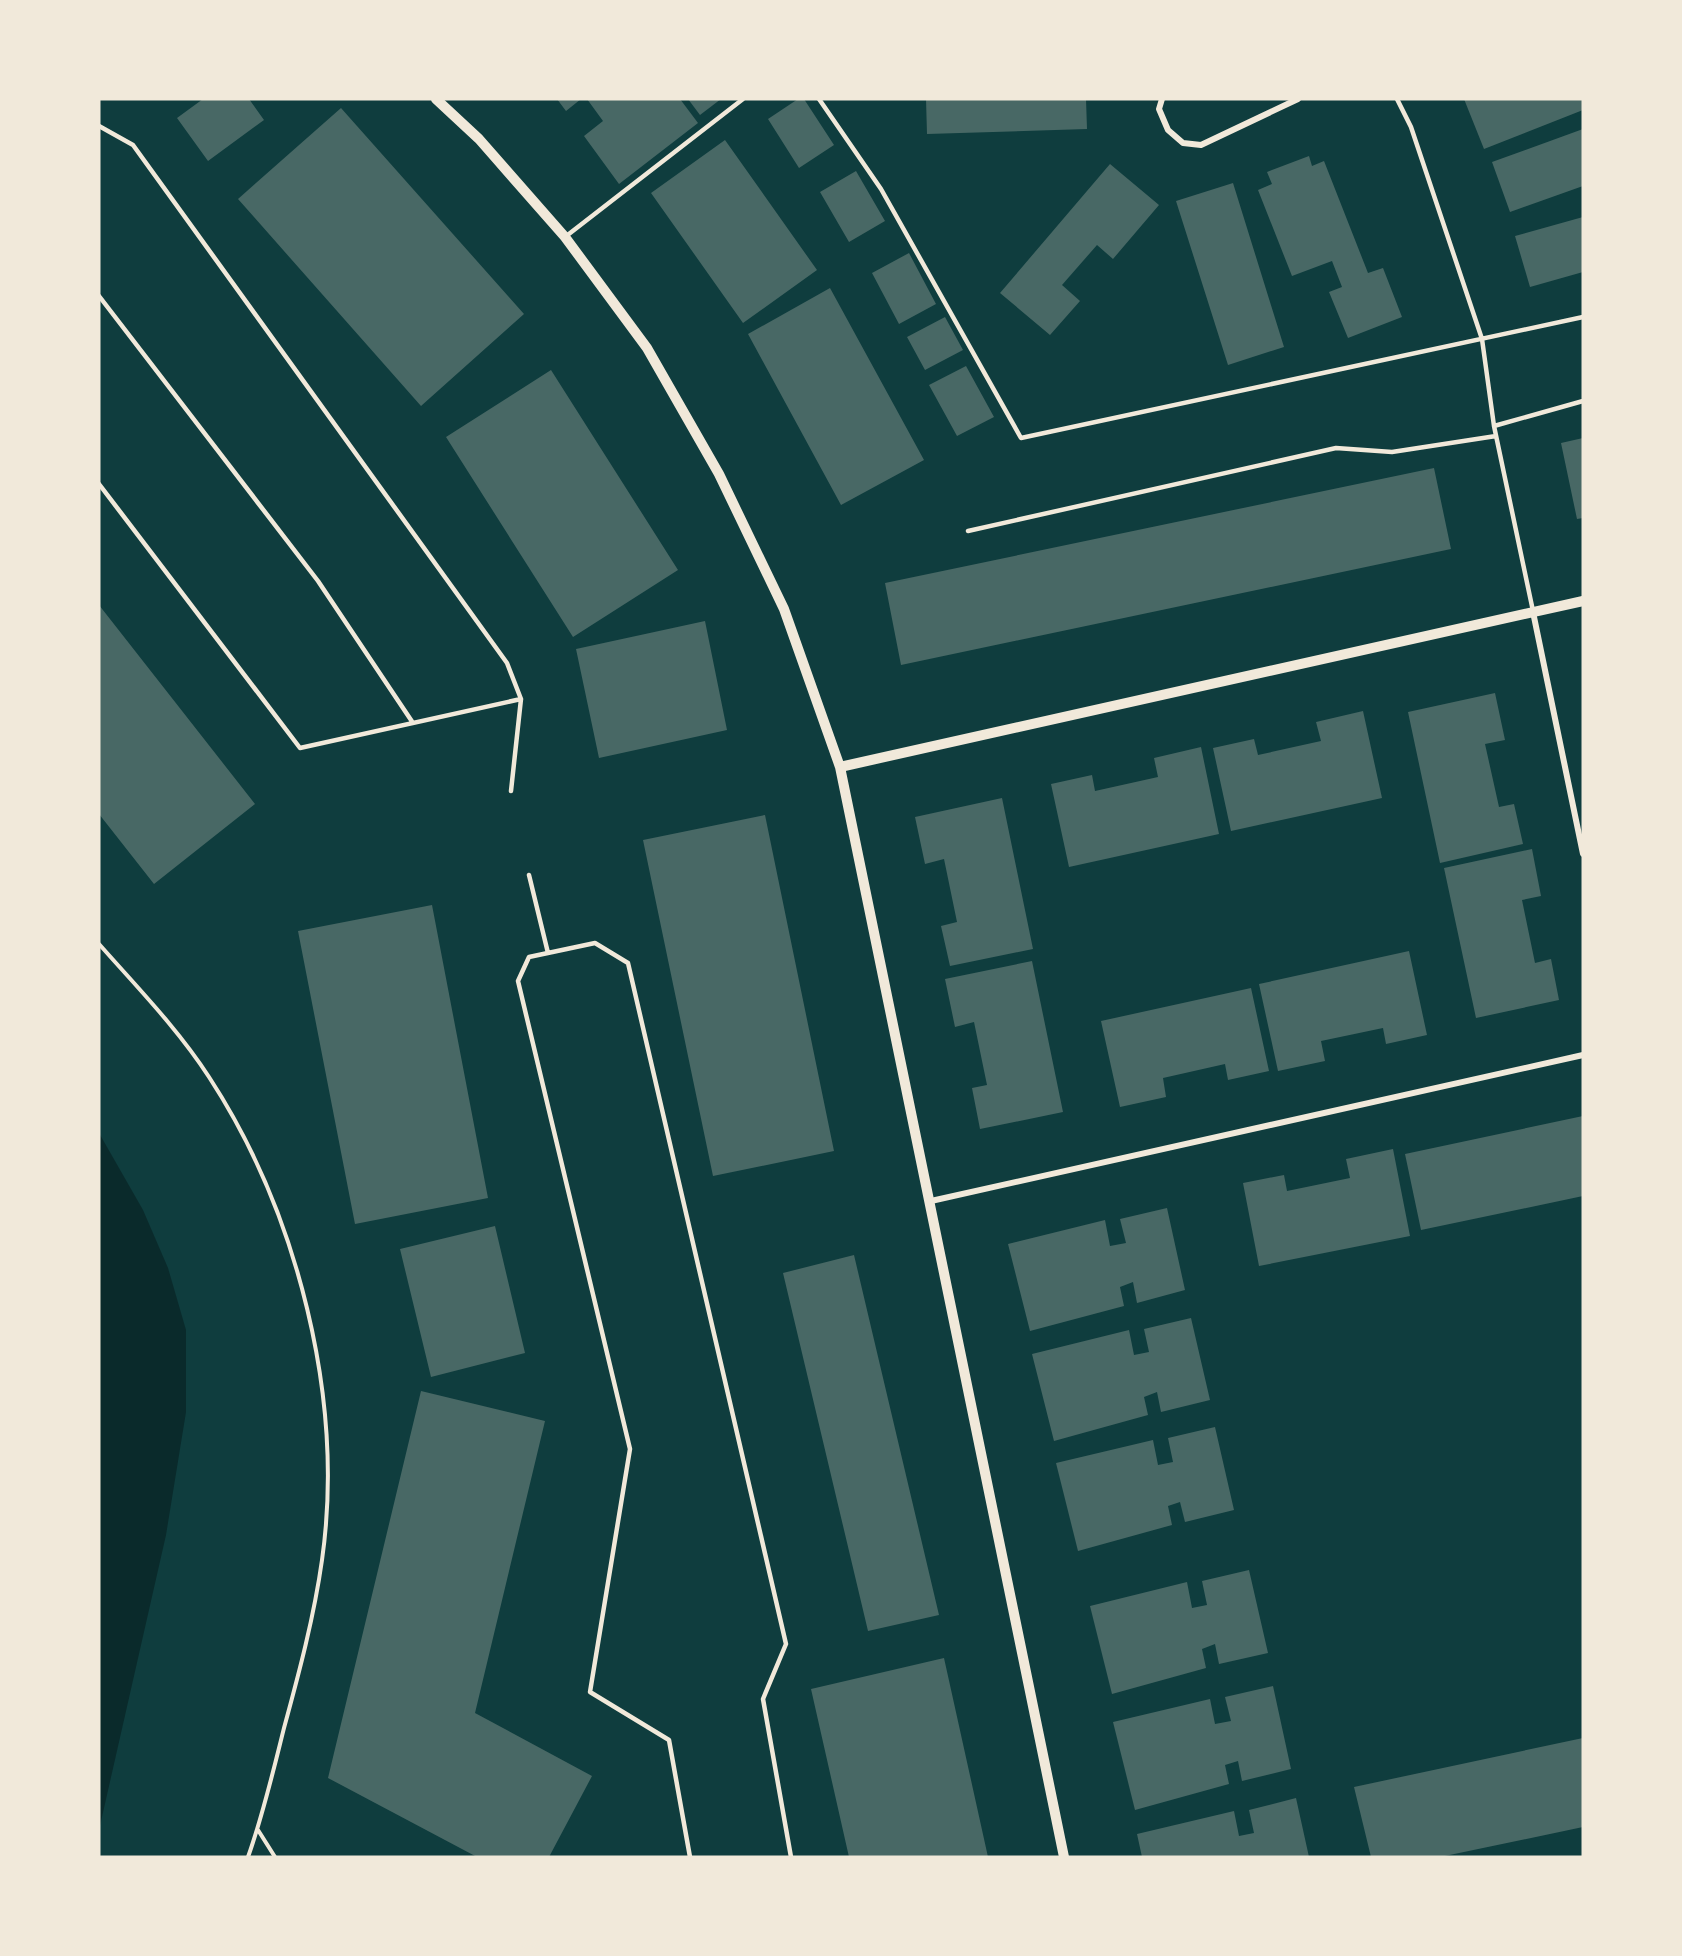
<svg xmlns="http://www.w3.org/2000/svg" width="1682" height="1956" viewBox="0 0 1682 1956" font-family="'IBM Plex Sans',sans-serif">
<rect width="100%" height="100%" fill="#0f3d3e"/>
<path fill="#0a2a2b" d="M99,1133L143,1210L168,1268L186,1330V1412L166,1535L99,1830Z"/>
<path fill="#486865" d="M203,99H249L264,120L208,161L177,118Z
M557,99H581L566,111Z
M587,99H680L698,123L619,184L584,136L603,121Z
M688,99H721L700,115Z
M798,99H804L834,145L799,168L768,119Z
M926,99H1086L1087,129L927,134Z
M1464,99H1583V110L1484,149Z
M341,108L524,314L421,406L238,199Z
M1583,129V186L1510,212L1492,162Z
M725,140L817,270L743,323L651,193Z
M1309,156L1312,166L1324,161L1368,273L1383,268L1402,317L1348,338L1329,292L1342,287L1332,261L1292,276L1258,190L1272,184L1267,172Z
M1110,164L1159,205L1113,259L1097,245L1062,285L1080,301L1050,335L1000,293Z
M856,171L885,221L849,242L820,192Z
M1233,183L1284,347L1228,365L1176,201Z
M1583,217V272L1530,287L1515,236Z
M909,253L936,304L899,324L872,273Z
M830,288L924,460L841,505L748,334Z
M945,317L963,350L925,370L907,337Z
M966,366L994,417L957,436L929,385Z
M551,370L678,570L573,637L446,437Z
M1583,438V518L1577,519L1561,443Z
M1434,468L1451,549L901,665L885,583Z
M99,605L255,804L154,884L99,814Z
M705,621L727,730L599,758L576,649Z
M1495,693L1505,740L1485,744L1499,807L1514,804L1523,844L1440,863L1408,712Z
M1363,711L1382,798L1231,831L1213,748L1254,739L1258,755L1321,741L1316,722Z
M1201,747L1219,834L1069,867L1051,784L1092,775L1095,791L1158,777L1154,758Z
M1002,798L1033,949L950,966L941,926L957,922L944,859L925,864L915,817Z
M765,815L834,1151L713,1176L643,840Z
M1532,849L1541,896L1522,900L1535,963L1551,959L1559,1000L1476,1018L1444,868Z
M432,905L488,1198L355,1224L298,931Z
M1409,951L1427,1035L1386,1044L1383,1028L1321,1041L1325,1061L1278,1071L1259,984Z
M1032,961L1063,1112L980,1129L972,1088L987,1085L974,1022L955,1027L945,979Z
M1251,988L1269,1071L1228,1080L1225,1064L1163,1078L1166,1097L1120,1107L1101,1021Z
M1583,1116V1196L1421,1230L1405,1154Z
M1393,1149L1410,1236L1259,1266L1243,1183L1284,1175L1287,1191L1350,1178L1346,1159Z
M1167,1208L1185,1290L1137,1303L1133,1282L1120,1287L1124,1306L1030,1331L1008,1244L1105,1220L1110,1246L1126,1243L1120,1219Z
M495,1226L525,1353L431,1377L400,1249Z
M854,1255L939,1615L868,1631L783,1273Z
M1191,1318L1210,1400L1161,1412L1157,1392L1144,1397L1148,1415L1054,1441L1032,1354L1129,1330L1134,1355L1149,1352L1144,1329Z
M421,1391L545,1421L475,1713L592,1776L549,1857H477L328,1778Z
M1215,1427L1234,1510L1185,1522L1180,1502L1168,1506L1172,1525L1078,1551L1056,1463L1153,1440L1158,1465L1173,1462L1168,1438Z
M1249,1570L1268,1653L1219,1664L1215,1644L1202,1649L1206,1668L1112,1694L1090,1606L1187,1582L1192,1608L1207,1605L1202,1581Z
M944,1658L988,1857H849L811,1689Z
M1273,1686L1291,1769L1242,1781L1238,1761L1225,1765L1229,1784L1135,1810L1113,1722L1210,1699L1215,1724L1231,1721L1225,1697Z
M1583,1738V1827L1440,1857H1371L1354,1787Z
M1296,1798L1309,1857H1142L1137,1834L1234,1811L1239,1836L1254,1833L1249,1810Z"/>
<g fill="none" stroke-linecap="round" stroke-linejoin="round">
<path stroke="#f1e9da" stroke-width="4" d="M99,944C137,987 178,1029 209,1077C297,1212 345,1399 322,1560C314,1617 299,1673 284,1728C273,1772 263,1815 248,1857
M258,1830L275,1857"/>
<path stroke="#f1e9da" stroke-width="4.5" d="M819,99L881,189L1021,438L1583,317
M1397,99L1411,127L1482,339L1494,426L1533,611
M99,126L133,145L507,663L521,699L300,748L99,484
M565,237L743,99
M99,296L318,581L413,723
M1494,426L1583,401
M968,531L1336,448L1392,452L1496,436
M511,791L521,699
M529,875L548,953
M690,1857L669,1740L590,1692L630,1449L518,981L529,957L595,943L628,963L786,1644L763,1699L791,1857"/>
<path stroke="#f1e9da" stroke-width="6" d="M1162,99L1159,109L1168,130L1183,143L1201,145L1298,99
M1533,612L1583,854
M931,1201L1583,1055"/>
<path stroke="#f1e9da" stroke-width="10" d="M436,99L479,139L565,237L647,348L719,474L784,609L840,767L1064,1857
M840,767L1583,601"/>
</g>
<rect width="1682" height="1956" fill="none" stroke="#f1e9da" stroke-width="201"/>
</svg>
